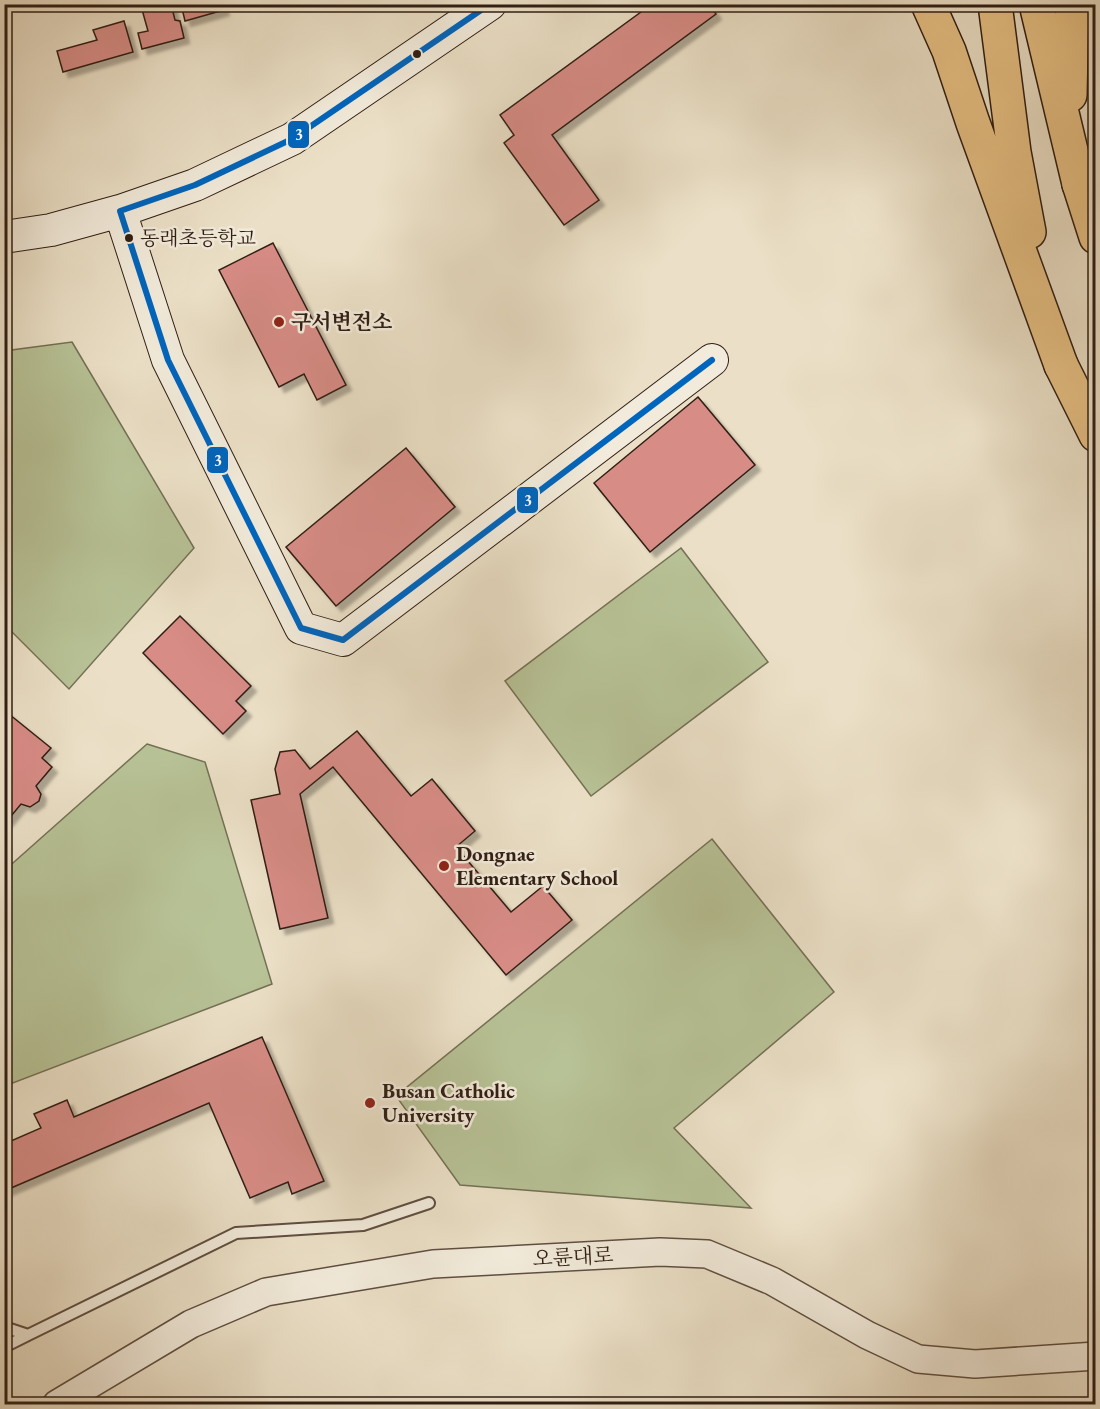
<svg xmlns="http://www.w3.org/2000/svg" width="1100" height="1409" viewBox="0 0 1100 1409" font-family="'EB Garamond','Noto Serif KR',serif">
<defs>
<filter id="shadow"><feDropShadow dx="5.5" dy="5.5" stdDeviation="1.5" flood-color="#0004"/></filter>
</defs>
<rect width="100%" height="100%" fill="#ebe0c7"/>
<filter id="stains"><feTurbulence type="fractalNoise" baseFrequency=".00333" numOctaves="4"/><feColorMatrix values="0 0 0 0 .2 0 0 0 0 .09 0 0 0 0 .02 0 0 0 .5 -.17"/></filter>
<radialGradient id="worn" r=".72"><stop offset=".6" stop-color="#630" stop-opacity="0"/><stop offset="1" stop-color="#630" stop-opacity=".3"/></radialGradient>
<path fill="#b7c296" stroke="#747055" stroke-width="1.5" d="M72,342L194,548L69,689L5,625L4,351Z
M681,548L768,662L591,796L505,681Z
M147,744L205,762L272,984L5,1086V870Z
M712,839L834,992L674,1128L751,1208L460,1185L396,1096Z"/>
<path fill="#d78c86" stroke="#301e14" stroke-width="1.5" filter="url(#shadow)" d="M146,4H171L175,20L180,21L184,38L142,49L138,33L148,31L141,6Z
M181,4H222L224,10L185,21Z
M652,4H709L716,14L552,135L599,200L564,225L504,143L514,135L500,115Z
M124,21L133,52L63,72L57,51L97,40L93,30Z
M273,243L346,385L317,400L304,374L279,387L219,270Z
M698,397L755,465L650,552L594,483Z
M406,448L455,507L336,606L286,547Z
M180,616L251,686L236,701L246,711L223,734L143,653Z
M4,710L51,748L42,758L52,767L36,786L41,794L39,801L30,807L21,804L7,821L4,819Z
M357,731L411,796L432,779L475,831L456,847L511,912L543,886L572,920L506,975L333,767L300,794L328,918L280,929L251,800L280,794L275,769L280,752L295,750L310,769Z
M262,1037L324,1181L292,1194L288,1182L250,1198L209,1103L4,1191V1144L41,1128L34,1114L67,1100L74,1117Z"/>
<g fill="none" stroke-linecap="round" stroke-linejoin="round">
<defs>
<path id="service" d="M4,1327L28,1335L236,1233L363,1225L429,1203
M4,1347L28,1335"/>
<path id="tertiary" d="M57,1404L191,1324L266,1292L433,1264L660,1252L707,1254L772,1281L867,1335L918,1359L975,1364L1096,1356"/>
<path id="secondary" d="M490,4L292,139L195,185L120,211L168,360L301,628L343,640L712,360
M4,237L51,230L120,211"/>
<path id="trunk" d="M1079,184L1096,237
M1061,365L1096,435"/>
<path id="motorway" d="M928,4L949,51L973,123L1061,365
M995,4L1014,152L1029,232
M1036,4L1079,184
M1070,95L1072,4"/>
</defs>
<use href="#service" stroke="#5f4e41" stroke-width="14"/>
<use href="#tertiary" stroke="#5f4e41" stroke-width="30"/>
<use href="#secondary" stroke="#301e14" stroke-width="34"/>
<use href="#trunk" stroke="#301e14" stroke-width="36"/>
<use href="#motorway" stroke="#301e14" stroke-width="36"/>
<use href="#service" stroke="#f2ebdb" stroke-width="10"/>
<use href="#tertiary" stroke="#f2ebdb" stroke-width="27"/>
<use href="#secondary" stroke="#f2ebdb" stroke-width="32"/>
<use href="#trunk" stroke="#e6c084" stroke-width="33"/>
<use href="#motorway" stroke="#e6c084" stroke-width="33"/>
<defs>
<path id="bus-1" d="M490,4L292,139L195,185L120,211L168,360L301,628L343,640L712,360"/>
</defs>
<use href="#bus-1" stroke="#f2ebdb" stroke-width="10"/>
<use href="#bus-1" stroke="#0065bd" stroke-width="6"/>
</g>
<g fill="#301e14" stroke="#f2ebdb" stroke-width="2">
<circle cx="417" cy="54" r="5"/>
<circle cx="129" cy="238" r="5"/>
</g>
<g fill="#8f2418" stroke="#f2ebdb" stroke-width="2">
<circle cx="279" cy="322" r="6"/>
<circle cx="444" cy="866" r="6"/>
<circle cx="370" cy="1103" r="6"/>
</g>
<g text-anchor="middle" stroke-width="5" stroke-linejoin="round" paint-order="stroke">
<g font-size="20" fill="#301e14" stroke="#f2ebdb" text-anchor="start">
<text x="140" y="245">동래초등학교</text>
</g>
<g font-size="21" font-weight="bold" fill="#301e14" stroke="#f2ebdb" text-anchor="start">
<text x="291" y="329">구서변전소</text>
<text x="456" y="861">Dongnae<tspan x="456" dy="24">Elementary School</tspan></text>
<text x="382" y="1098">Busan Catholic<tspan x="382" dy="24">University</tspan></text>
</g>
<g font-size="21" fill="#301e14" stroke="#f2ebdb">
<text transform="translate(573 1257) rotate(-3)" y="7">오륜대로</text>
</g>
</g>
<g stroke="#f2ebdb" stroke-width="2">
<rect x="287" y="120" width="23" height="29" rx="6" fill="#0065bd"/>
<rect x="206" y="446" width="23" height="28" rx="6" fill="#0065bd"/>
<rect x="516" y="486" width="23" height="28" rx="6" fill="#0065bd"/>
</g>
<g font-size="16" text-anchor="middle" font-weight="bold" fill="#fff">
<text x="299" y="140">3</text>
<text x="218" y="466">3</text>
<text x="528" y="506">3</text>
</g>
<rect width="1100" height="1409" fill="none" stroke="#ebe0c7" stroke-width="24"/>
<rect x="6" y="6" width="1088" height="1397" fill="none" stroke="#301e14" stroke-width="3"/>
<rect x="12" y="12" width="1076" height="1385" fill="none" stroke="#301e14" stroke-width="1.5"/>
<rect width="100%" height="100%" filter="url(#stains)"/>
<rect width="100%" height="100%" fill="url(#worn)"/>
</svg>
